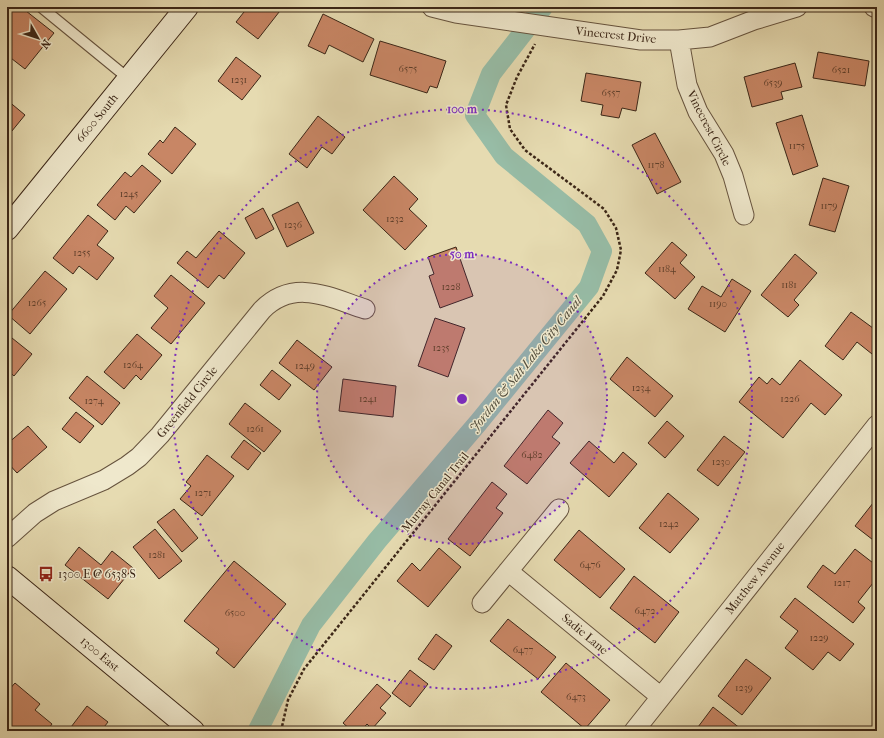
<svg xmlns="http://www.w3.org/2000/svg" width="884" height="738" viewBox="0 0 884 738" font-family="'IM FELL French Canon',serif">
<rect width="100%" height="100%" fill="#e6dbb1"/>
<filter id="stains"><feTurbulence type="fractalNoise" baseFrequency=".005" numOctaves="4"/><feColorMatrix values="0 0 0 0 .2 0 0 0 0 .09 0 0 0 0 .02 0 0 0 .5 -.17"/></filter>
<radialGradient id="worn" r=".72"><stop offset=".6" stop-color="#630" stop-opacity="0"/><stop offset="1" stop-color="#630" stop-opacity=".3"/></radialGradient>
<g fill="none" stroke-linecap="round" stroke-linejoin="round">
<path stroke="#97bca6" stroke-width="20" d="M258,730L311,625L377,541L478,423L589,287L602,251L587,224L504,156L475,115L491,74L543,7"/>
</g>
<path fill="#c88665" stroke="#3b2617" d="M7,7H21L54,33L25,69L7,55Z
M248,7H283L258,39L236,22Z
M323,14L374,39L363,62L329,45L325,54L308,46Z
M380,41L446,61L437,88L430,86L427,93L370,75Z
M818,52L869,61L865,86L813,78Z
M236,57L261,76L242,100L218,81Z
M795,63L802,87L781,92L783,99L752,107L744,77Z
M586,73L641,82L636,111L622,108L619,118L601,115L603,105L581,101Z
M7,100L25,115L7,137Z
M802,115L818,166L793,175L776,123Z
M318,116L345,137L332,154L322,147L307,168L289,154Z
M175,127L196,144L172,174L148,154L160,140L163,143Z
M655,133L681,182L657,194L632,145Z
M142,165L161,181L134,213L126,206L115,220L97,205L125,172L131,177Z
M394,176L418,199L409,209L427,226L405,250L363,210Z
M823,178L849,186L835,232L809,225Z
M298,202L314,233L287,247L272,215Z
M263,208L274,229L256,239L245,218Z
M88,215L108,231L97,245L114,258L97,280L79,266L73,274L53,258Z
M219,231L245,253L224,279L219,275L208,288L177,263L187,251L196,258Z
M672,242L687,255L680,263L695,277L675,299L645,273Z
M456,247L473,296L440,308L429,276L434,274L428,257Z
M795,254L817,273L794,300L799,305L788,317L761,295Z
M45,271L67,289L30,334L8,315Z
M171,275L205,303L171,344L151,328L168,308L154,296Z
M732,279L751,291L725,332L688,309L702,286L721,297Z
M851,312L877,331V347L872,354L857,342L843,360L825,346Z
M435,318L465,328L448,377L418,366Z
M7,334L32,354L14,376L7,370Z
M137,334L162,355L141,380L136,375L124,389L104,372Z
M297,340L332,367L314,390L279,363Z
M627,357L673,396L655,417L610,379Z
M800,360L842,395L825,415L811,403L783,438L739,402L759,377L767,384L772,378L780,385Z
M272,370L291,385L279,400L260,385Z
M87,376L120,403L102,425L69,398Z
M343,379L396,386L393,417L339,411Z
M245,403L281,431L264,452L229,424Z
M548,410L563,423L552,437L560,443L527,484L504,466Z
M76,412L94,426L80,443L62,429Z
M667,421L684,436L665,458L648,443Z
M28,426L47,447L17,473L7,462V444Z
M724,436L745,452L718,486L697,470Z
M244,440L261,453L248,470L231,457Z
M589,441L614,463L623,452L637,464L609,497L570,463Z
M207,455L234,476L202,516L180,499L191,486L186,482Z
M492,482L507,494L496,508L503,513L470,556L448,539Z
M668,493L699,519L670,553L639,528Z
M877,498V543L855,526Z
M174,509L198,538L182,552L157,522Z
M155,529L182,561L159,579L133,547Z
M579,530L625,569L600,598L554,560Z
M79,547L101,565L112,551L133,568L108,599L65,565Z
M439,548L461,567L428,607L397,581L412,563L420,571Z
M855,549L877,566V578L858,602L865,608L853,623L807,587L823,565L835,574Z
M234,561L286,604L234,668L216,653L219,649L184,621Z
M634,576L679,612L655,643L610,608Z
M795,598L854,644L840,661L828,652L813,670L785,648L798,631L780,617Z
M508,619L556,657L538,679L490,641Z
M436,634L452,646L434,670L418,659Z
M746,659L771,678L742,715L718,696Z
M566,663L610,700L585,729L541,692Z
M410,670L428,684L410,707L392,693Z
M15,683L40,704L35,710L52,724L47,731H16L7,723V692Z
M377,684L391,696L380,708L386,713L372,729L367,724L361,731H352L343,723Z
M87,706L108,722L101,731H68Z
M713,707L741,729L739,731H695Z"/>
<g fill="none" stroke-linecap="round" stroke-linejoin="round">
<defs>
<path id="lane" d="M41,7L129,79"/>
<path id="street" d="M432,7L456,13L641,40H679L710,37L754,20L797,7
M874,7L877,8
M679,40L687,85L698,112L724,154L733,176L744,215
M7,538L35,513L54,501L104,480L127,466L139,457L160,435L262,310C294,278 328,297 365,309
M508,571L661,697
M482,603L559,509
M634,731L877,425"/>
<path id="secondary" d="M7,229L187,7
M7,577L193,731"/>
</defs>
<use href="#lane" stroke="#66533e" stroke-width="12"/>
<use href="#street" stroke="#66533e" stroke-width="21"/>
<use href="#secondary" stroke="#3b2617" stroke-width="24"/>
<path stroke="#3b2617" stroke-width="2.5" stroke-dasharray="3 2" stroke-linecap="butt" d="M281,731L288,700L304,669L603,296L617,270L621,250L616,228L604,209L525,150L510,129L506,105L517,77L535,44"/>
<use href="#lane" stroke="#efe8cc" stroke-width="10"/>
<use href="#street" stroke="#efe8cc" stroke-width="19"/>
<use href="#secondary" stroke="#efe8cc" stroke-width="22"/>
</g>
<circle cx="462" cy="399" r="145" fill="#7b2cbf" fill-opacity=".12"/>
<g fill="none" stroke="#7b2cbf" stroke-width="2" stroke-dasharray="2 4">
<circle cx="462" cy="399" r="145"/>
<circle cx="462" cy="399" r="290"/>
</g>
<defs>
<symbol id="bus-bare" viewBox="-9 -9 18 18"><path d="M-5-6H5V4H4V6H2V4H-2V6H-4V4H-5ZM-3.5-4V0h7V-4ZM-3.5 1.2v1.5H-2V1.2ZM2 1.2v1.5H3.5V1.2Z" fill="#8f2418" stroke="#efe8cc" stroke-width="2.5" paint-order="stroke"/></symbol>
</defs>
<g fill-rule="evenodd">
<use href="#bus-bare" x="35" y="563" width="22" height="22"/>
</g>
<g text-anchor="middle" stroke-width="3" stroke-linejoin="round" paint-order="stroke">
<g font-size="10" fill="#5e3e2a">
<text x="408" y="72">6575</text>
<text x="841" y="73">6521</text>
<text x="239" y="83">1231</text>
<text x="773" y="86">6539</text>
<text x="611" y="96">6557</text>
<text x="797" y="149">1175</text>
<text x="656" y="168">1178</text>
<text x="129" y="197">1245</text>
<text x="829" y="209">1179</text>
<text x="395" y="222">1232</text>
<text x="293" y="228">1236</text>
<text x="82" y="256">1255</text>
<text x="667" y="272">1184</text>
<text x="789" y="288">1181</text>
<text x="451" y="290">1228</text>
<text x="37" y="306">1265</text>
<text x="718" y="307">1190</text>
<text x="441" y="351">1235</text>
<text x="133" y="368">1264</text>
<text x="305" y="369">1249</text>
<text x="641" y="391">1234</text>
<text x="368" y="402">1241</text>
<text x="790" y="402">1226</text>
<text x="94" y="404">1274</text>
<text x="255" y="432">1261</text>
<text x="532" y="458">6482</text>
<text x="721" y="465">1230</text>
<text x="203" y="496">1271</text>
<text x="669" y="527">1242</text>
<text x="157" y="558">1281</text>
<text x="590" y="568">6476</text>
<text x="842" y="586">1217</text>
<text x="645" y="614">6472</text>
<text x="235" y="616">6500</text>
<text x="819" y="641">1229</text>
<text x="523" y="653">6477</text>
<text x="744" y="691">1239</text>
<text x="576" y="700">6473</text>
</g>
<g font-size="12" fill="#3b2617" stroke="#efe8cc">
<text transform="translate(616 35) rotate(6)" y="4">Vinecrest Drive</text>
<text transform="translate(97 118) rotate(-51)" y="4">6600 South</text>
<text transform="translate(709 128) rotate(63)" y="4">Vinecrest Circle</text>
<text transform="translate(187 402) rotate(-51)" y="4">Greenfield Circle</text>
<text transform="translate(435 492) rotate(-51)" y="4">Murray Canal Trail</text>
<text transform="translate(755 578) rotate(-52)" y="4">Matthew Avenue</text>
<text transform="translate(585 634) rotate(40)" y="4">Sadie Lane</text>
<text transform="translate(100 654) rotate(40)" y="4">1300 East</text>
</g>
<g font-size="12" fill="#3b2617" stroke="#efe8cc" text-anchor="start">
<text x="58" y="578">1300 E @ 6538 S</text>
</g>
<g font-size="13" font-style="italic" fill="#524c3b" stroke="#efe8cc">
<text transform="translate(525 364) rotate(-51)" y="5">Jordan &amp; Salt Lake City Canal</text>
</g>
</g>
<circle cx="462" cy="399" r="6" fill="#7b2cbf" stroke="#efe8cc" stroke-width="2"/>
<g font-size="12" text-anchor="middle" font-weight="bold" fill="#7b2cbf" stroke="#efe8cc" stroke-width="3" stroke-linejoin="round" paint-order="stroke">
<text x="462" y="113">100 m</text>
<text x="462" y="258">50 m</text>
</g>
<rect width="884" height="738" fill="none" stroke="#e6dbb1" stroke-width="24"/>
<rect x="8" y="8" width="868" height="722" fill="none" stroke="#3b2617" stroke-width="2"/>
<rect x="12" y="12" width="860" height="714" fill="none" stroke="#3b2617"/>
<g transform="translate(38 38) rotate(129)" stroke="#efe8cc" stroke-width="3" paint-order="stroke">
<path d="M0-3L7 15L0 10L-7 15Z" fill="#3b2617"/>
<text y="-6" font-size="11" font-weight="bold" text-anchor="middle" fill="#3b2617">N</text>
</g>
<rect width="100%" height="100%" filter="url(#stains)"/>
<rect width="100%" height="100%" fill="url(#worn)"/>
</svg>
